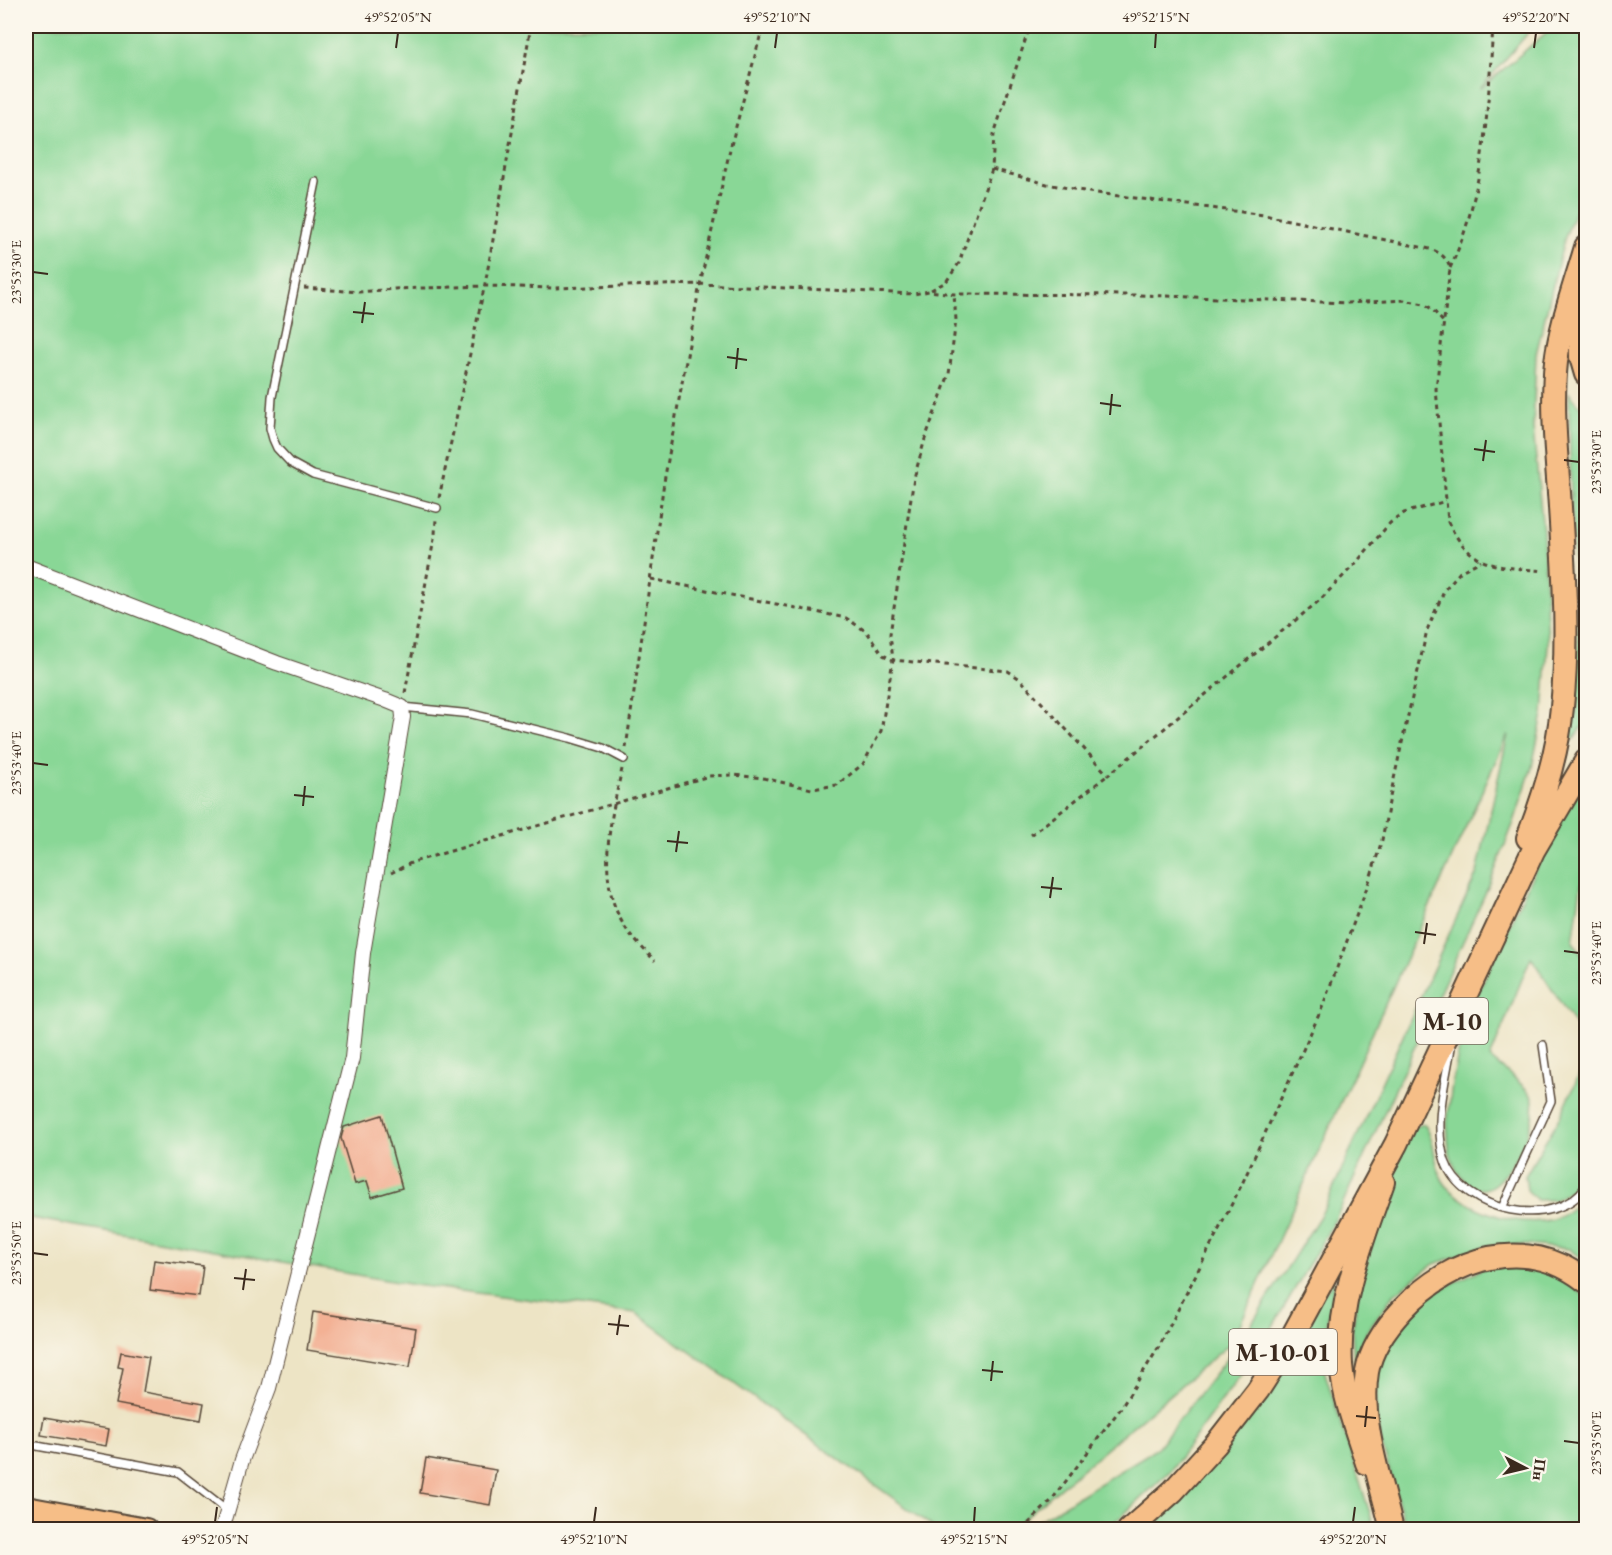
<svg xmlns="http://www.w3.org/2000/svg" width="1612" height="1555" viewBox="0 0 1612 1555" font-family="'EB Garamond',serif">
<rect width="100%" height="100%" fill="#fbf7ec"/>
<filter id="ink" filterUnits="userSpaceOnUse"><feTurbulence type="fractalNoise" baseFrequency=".0167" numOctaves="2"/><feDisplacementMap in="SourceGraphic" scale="12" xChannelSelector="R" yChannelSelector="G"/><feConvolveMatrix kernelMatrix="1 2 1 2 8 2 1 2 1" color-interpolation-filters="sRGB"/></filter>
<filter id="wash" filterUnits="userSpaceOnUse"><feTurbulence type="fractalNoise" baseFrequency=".008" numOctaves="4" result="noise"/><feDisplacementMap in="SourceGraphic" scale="24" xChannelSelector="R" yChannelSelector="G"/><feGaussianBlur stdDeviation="1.35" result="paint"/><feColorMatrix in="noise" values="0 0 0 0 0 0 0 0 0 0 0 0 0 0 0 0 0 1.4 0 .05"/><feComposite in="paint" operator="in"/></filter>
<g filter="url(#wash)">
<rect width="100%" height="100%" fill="#ede4c5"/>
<path fill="#89d796" stroke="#62805a" stroke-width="1.5" d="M27,26H1534L1480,89L1554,26H1586V183L1564,240L1536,354L1533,428L1543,532L1548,644L1543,714L1532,767L1514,822L1490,883L1335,1220L1259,1350L1170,1471L1122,1516L1103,1529H1025L1156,1449L1242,1339L1322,1213L1477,873L1508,734L1232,1342L1011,1529H936L636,1313L414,1285L26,1217Z
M1569,393L1586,413V723L1568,745L1576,709L1578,647L1571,501Z
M1586,775V874L1581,886L1573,942L1586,959V1042L1531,957L1490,1058C1499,1066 1526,1086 1531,1095C1543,1116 1508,1184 1485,1189C1481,1190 1475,1188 1471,1188L1456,1170L1449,1151L1447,1123L1452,1084L1465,1020L1549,840Z
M1586,1060V1171L1572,1189L1555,1200H1537L1527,1190L1525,1176L1560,1117Z
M1424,1124C1436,1140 1433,1164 1443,1181C1462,1211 1529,1232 1561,1216C1570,1211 1578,1202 1586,1196V1262L1569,1249L1527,1245L1487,1246L1434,1264L1394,1294L1367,1331L1354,1361L1352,1331L1358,1295L1382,1206L1405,1144L1414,1127Z
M1488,1266C1535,1266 1549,1266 1586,1297V1529H1406L1375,1421L1378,1354L1422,1298Z
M1335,1279L1323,1346L1325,1373L1375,1529L1141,1530Z"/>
<g id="blocks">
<path fill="#f3b194" d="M382,1115L402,1188L372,1197L367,1181L355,1184L341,1138L344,1127Z
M154,1260L203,1266L199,1296L150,1290Z
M313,1312L416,1328L410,1367L307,1350Z
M121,1352L149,1357L143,1392L204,1403L201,1420L116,1404L123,1368L118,1367Z
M44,1418L109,1429L106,1446L41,1435Z
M426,1458L496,1470L490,1505L420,1493Z"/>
</g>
</g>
<g filter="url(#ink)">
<use href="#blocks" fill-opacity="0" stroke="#564637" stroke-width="1.5"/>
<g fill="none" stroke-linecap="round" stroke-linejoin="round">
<defs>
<path id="service" d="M316,182L272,397L270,428L273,439L277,448L291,463L313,475L437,508
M402,707L472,714L570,738L603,748L624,759
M1451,1048C1445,1084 1433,1126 1445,1161C1462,1212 1556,1232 1586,1186
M1502,1208L1551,1101L1543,1045
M37,1446L178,1472L227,1510"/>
<path id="minor" d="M26,566L277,663L385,700L402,707L403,717L363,953L352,1058L269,1388L242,1460L222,1530
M46,1530L49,1512"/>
<path id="primary" d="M1367,1463C1357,1432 1344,1399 1341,1365C1337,1303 1363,1239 1383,1182"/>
<path id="trunk" d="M1580,296L1581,357L1586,374
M1528,838C1544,797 1558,751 1562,707C1569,640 1564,573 1560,507C1557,459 1551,409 1556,362C1561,322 1575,285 1586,247
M26,1508L146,1530
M1129,1530L1173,1491L1216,1444L1258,1390L1292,1337L1396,1144L1533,851L1586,761
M1392,1530C1381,1481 1359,1422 1367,1372C1371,1349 1387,1326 1403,1309C1451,1257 1526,1234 1586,1281"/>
</defs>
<use href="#service" stroke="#564637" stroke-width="10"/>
<use href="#minor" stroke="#564637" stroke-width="16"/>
<use href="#primary" stroke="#564637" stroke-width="26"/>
<use href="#trunk" stroke="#564637" stroke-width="26"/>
<path stroke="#564637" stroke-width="3" stroke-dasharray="4.5 4.5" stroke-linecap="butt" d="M992,169L1047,184L1089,192L1264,215L1430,249C1441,253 1446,257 1450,268L1436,389L1448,522C1472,570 1497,566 1544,571
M1450,268C1485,195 1488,105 1493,26
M304,288L359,292L394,289L485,286L554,288L700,284L914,294L929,291L954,294L1140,295L1348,303L1404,300L1424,304L1432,309L1444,323
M931,290L946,282L959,263L992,169L994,134L1030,26
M439,498L486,279L531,26
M651,579L846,618L867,632L883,655L893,660L1008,671L1020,679L1108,775L1320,600L1355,564L1390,523L1404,513L1446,501
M405,693L435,534L436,519
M626,748L664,482L700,284L730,149L763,26
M622,769C611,817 596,877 622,922C630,937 644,949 655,961
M1031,835L1108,775
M391,873L413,862L709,776L733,775L763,778L812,789L837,785L863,764L881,731L893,660L890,634L914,478L925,439L949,374L956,320L954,294
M1022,1530L1051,1501L1121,1408L1160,1345L1242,1184L1322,1008L1370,879L1382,840L1390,797L1427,630L1445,589L1461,571L1481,561"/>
<use href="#service" stroke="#fff" stroke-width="7"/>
<use href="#minor" stroke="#fff" stroke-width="14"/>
<use href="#primary" stroke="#f6be87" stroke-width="22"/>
<use href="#trunk" stroke="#f6be87" stroke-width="22"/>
</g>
</g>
<path fill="none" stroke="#3b2a1e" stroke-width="2" d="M396,48L398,33M775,48L777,33M1155,48L1156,33M1534,48L1536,33M33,272L48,274M353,312L374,314M362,323L365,302M727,357L747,360M736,369L738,348M1100,403L1121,406M1110,415L1112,394M1474,449L1495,452M1564,460L1579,462M1483,461L1486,440M33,763L48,765M294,795L314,797M303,806L305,786M667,841L688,843M676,852L679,831M1041,887L1062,889M1050,898L1053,877M1415,932L1436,935M1424,944L1427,923M1564,951L1579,953M33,1253L48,1255M234,1278L255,1280M243,1290L246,1269M608,1324L629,1326M617,1335L620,1315M982,1370L1003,1372M991,1381L993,1361M1356,1416L1376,1418M1365,1427L1367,1406M1564,1441L1579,1443M215,1522L217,1507M594,1522L596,1507M974,1522L975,1507M1353,1522L1355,1507"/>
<g text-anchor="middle" stroke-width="5" stroke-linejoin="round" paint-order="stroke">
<g fill="#fbf7ec" stroke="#75685c" stroke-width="1.5">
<rect x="1416" y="998" width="72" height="46" rx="4.5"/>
<rect x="1229" y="1329" width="108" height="46" rx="4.5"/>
</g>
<g font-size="26" font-weight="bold" fill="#3b2a1e">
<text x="1452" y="1030">М-10</text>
<text x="1283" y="1361">М-10-01</text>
</g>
</g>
<rect width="1612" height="1555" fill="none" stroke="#fbf7ec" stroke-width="66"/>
<g transform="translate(1525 1468) rotate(97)" stroke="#fbf7ec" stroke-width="4.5" paint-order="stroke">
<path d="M0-4.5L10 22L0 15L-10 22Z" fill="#3b2a1e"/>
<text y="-9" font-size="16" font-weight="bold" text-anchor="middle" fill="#3b2a1e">Пн</text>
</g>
<rect x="33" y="33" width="1546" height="1489" fill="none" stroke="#3b2a1e" stroke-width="2"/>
<g font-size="15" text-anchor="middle" fill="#3b2a1e">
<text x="398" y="22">49°52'05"N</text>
<text x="777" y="22">49°52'10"N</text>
<text x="1156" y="22">49°52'15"N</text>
<text x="1536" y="22">49°52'20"N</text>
<text transform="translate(16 272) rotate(-90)" y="5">23°53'30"E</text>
<text transform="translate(1596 462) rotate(-90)" y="5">23°53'30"E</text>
<text transform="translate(16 763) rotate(-90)" y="5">23°53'40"E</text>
<text transform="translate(1596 953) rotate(-90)" y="5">23°53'40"E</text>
<text transform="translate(16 1253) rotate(-90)" y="5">23°53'50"E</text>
<text transform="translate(1596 1443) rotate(-90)" y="5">23°53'50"E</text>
<text x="215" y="1544">49°52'05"N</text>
<text x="594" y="1544">49°52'10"N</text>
<text x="974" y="1544">49°52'15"N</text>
<text x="1353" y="1544">49°52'20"N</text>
</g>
</svg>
